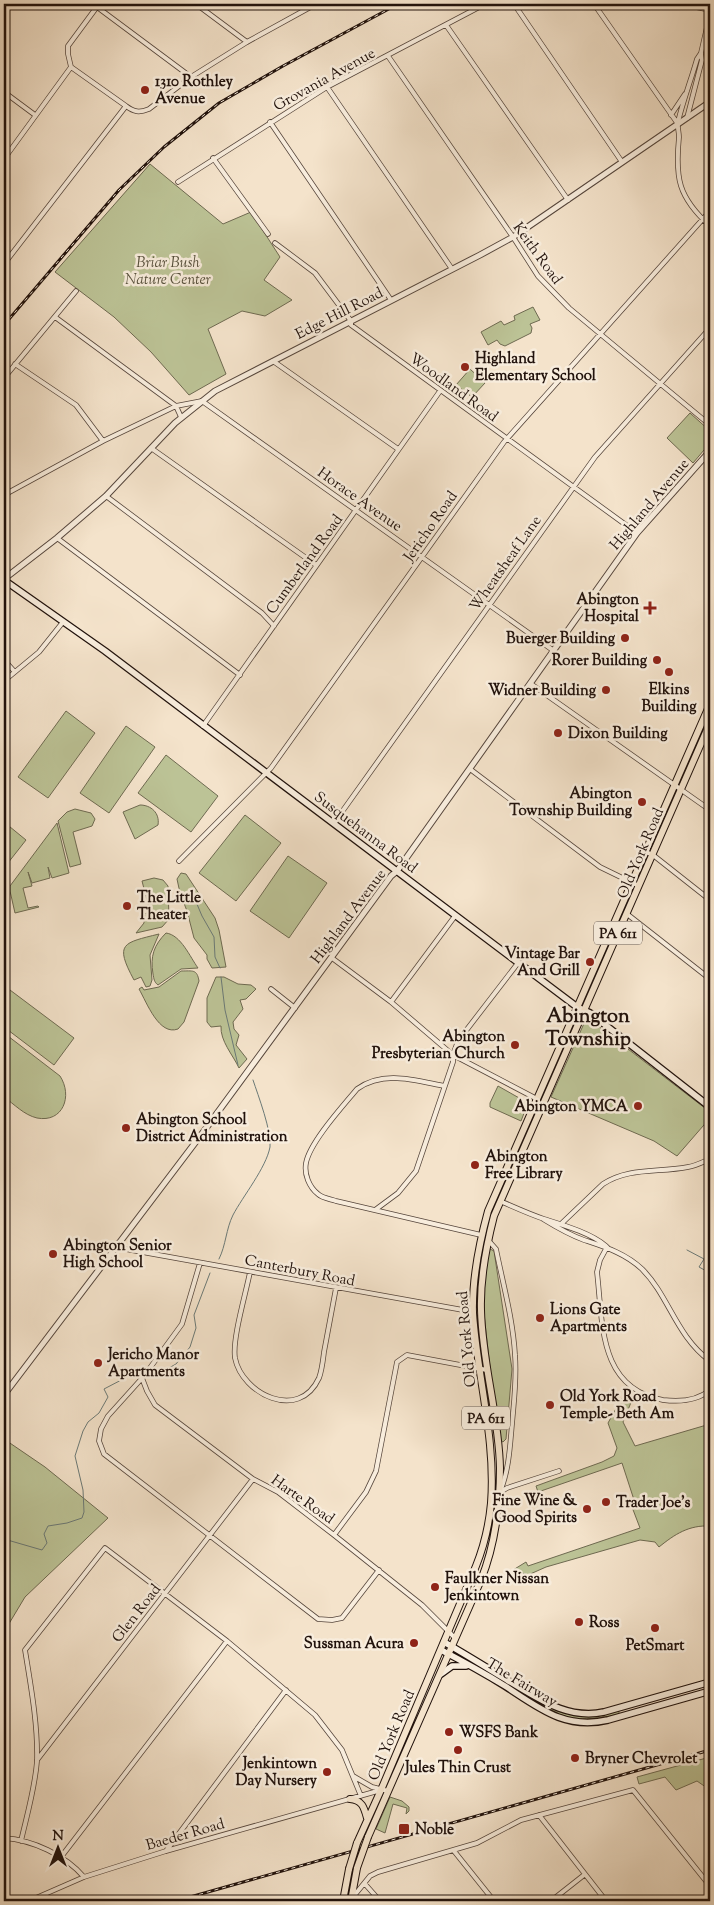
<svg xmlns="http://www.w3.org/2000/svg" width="714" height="1905" viewBox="0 0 714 1905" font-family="'Sorts Mill Goudy',serif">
<rect width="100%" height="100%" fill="#f4e3cb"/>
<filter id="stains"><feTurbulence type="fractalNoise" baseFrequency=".004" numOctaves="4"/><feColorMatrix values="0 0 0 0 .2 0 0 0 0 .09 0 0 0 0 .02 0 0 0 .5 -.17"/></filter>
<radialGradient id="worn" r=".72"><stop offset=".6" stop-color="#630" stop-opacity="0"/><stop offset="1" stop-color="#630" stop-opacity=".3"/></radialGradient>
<path fill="#bcc396" stroke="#6e6a51" d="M150,164L223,224L251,212L280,257L264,280L292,300L265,316L242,311L208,329L226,374L189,395L151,352L114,317L55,272Z
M533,307L540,320L530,324L532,328L531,333L505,346L500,344L497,340L488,345L481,332L501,321L504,325L515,320L514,316Z
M470,369L485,383L472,397L456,385Z
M690,413L710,431V443L693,463L667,438Z
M66,711L95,733L48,798L18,777Z
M126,726L155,747L109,813L80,793Z
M166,755L218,796L191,832L138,793Z
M140,805C151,805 160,813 158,825L135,839L123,812Z
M75,809L91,813L95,819L92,826L73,832L81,864L70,867L58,821L67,812Z
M245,815L281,843L236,901L199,873Z
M4,822L26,840L4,868Z
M57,823L69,873L52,878L48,867L50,878L32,883L28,872L32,886L23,888L28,908L38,906L39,907L15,913L10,891V886Z
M288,856L327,883L289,938L250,911Z
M181,873L186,874L215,918L219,930L226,967L212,968L207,959V955L194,938L187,911L180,893L177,879Z
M154,878L163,880L168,886L169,919L162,927L136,933L144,923V914L150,912L142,881Z
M166,933C181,935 190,957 198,968L181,969L158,985C154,982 154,979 153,974C150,956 154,945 166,933Z
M159,934L150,955L152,980L150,986L146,987L141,977L134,980C114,943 123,943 159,934Z
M181,971C193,971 197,969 199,981L184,1022L178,1029C159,1036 147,1003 139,989L142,987L144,990L159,987Z
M216,977H224L238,984L251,985L256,989L246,999L240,1000L243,1009L233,1022L234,1029L239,1035L236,1045L247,1059L239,1068C233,1055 220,1041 221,1026L211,1027L207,1022V998Z
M10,990L74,1038L54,1065L4,1027V999Z
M586,1019H589L710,1112V1118L677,1156L654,1141L551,1097Z
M4,1033L60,1076C73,1096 63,1123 37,1118C24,1115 14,1104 4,1097Z
M498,1086L528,1103L521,1121L490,1107V1103Z
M490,1249L494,1251L512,1369L506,1439L503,1442L498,1439L484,1314L483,1292L488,1251Z
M622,1398L632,1400L623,1422L635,1446L710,1424V1526C689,1525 675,1534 659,1547L655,1542L640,1540L546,1567L528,1575L513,1570L526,1562L528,1566L640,1528L632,1507L636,1506L622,1463L538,1492L536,1486L602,1462L614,1456L617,1448L608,1423Z
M4,1439L45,1467L108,1518L25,1597L4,1632Z
M548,1707L578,1716L618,1710L619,1712V1714C593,1720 571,1722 547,1709Z
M710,1757V1790L697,1781L676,1790L665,1777L639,1784L637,1777Z
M390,1797L402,1801L409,1807V1811L406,1814L407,1808L393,1804L385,1833L376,1829Z"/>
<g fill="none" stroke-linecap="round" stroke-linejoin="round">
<path stroke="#6b7976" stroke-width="1" d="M191,890L202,916L214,937L215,957L220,968
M221,977L225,1010L238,1065
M687,1250L704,1259L699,1267L710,1273
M219,1259C226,1245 226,1229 233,1215C243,1196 266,1168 270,1147C272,1132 258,1095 253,1080
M156,1375L176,1364L190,1347L196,1328L194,1315L210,1273
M4,1539L42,1550L47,1543L44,1534L48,1526L67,1523L82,1518L84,1512L83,1490L75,1456L83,1431L88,1422L99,1413L108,1397L104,1389L127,1377L131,1371L134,1369L138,1371"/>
<defs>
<path id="minor" d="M196,4L247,42
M514,4L622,162
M594,4L678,124
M682,4L710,10
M97,7L191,77
M710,14L701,53L697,59C691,80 683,101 678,122C677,126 679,132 679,137C675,178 678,197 710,226
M446,25L568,200
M388,56L513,237L538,276L569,308L710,425
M71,67L126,106C134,112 139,113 149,109L191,77L247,42L316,4
M327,87L452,269
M4,92L35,115
M671,115L685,94
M687,118L702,60L701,53
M270,122L391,300
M213,158L268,234
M4,159L71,67L68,54V46L99,4
M178,182L327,87L485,4
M275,243L315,273L351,321V325L637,533
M4,264L126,106
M55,317L176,406L181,417
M273,361L398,449
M15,364L76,405L103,441
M4,378L76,291
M151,448L316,565
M4,495L103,441L176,406L202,401L554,651
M106,496L262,613L274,626
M57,538L240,675
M4,660L14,671
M4,681L39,652L63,622
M531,684L710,810
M203,726L440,391
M470,769L600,867L639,886
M334,823L595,457L710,328
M646,852L653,855L710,900
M179,861L271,768L504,442L710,211
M627,914L710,979
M332,958L391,1002L453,1055L537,1099
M271,989L295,1008
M391,1002L455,916
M444,1086C414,1080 383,1070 357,1089C343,1106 310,1142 306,1163C304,1174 309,1187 318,1194C322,1198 330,1199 336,1201L481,1235
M500,1201C514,1207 529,1214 544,1219C563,1225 591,1233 606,1246
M375,1210L398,1193L416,1171L453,1062V1055L458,1041L518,963
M543,1219C556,1227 570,1235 584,1240C605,1247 625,1253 642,1269C669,1296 676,1336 710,1361
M561,1224L603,1184C629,1167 658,1173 688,1167C695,1166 703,1162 710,1159
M488,1240L496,1249C503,1284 513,1319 515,1355C517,1378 514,1401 512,1424C510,1446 509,1469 501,1489
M117,1245L120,1248L474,1312
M607,1247L600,1260L597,1272C603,1323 598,1388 663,1400C679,1402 697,1401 710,1390
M200,1263L182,1324L144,1376L108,1416L101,1429L99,1441L104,1454L318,1619L332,1620L342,1618L379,1570
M250,1272C246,1293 232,1339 235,1358C242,1394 299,1422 319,1378C322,1370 323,1360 324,1352C328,1331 332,1309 336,1288
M142,1378L147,1391L155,1405L253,1479L278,1492L334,1535L422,1605L455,1638
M499,1493L507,1488L559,1471
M334,1535L366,1492L376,1471L397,1362L407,1355L487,1370
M37,1760L253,1479
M353,1776L372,1787L388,1791
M539,1815L606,1901
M4,1838C33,1840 65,1855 84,1877L166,1851L381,1790
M21,1841C27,1815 35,1788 37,1761C38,1725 31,1687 25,1650L105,1548L227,1641L315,1715L342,1750L361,1796
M166,1851L286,1690
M454,1851L494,1901
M61,1857L227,1641
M365,1884L380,1901
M353,1897L370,1876L378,1872L477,1843L521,1820L633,1790L710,1886
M29,1901L84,1877
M551,1901L584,1875"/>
<path id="tertiary" d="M4,579L57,538L106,496L175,423L215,391L480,255L513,237L710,102
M4,1395L204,1131L391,876L397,871L637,533L710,451"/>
<path id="secondary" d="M4,580L105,651L577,1007L590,1013L710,1107
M444,1642C465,1654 486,1667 507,1680C538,1698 567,1720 604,1712L710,1682
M441,1650C462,1661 484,1673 505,1686C539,1708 565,1730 608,1720L710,1691
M441,1674L452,1666H466"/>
<path id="trunk" d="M350,1799C362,1800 364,1807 367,1818
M368,1837L481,1580C495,1545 500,1506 500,1468C499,1415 482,1363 481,1310C480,1278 486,1247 494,1216L710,723
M357,1843L381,1790L476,1566C484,1546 489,1525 491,1503C496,1439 477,1376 473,1313C472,1278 479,1244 488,1211L710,704
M343,1901L349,1869
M351,1901L357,1868"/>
</defs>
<use href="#minor" stroke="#56463c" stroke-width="5.5"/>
<use href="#tertiary" stroke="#56463c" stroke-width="7"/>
<use href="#secondary" stroke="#21120c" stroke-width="8"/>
<use href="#trunk" stroke="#21120c" stroke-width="8"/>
<use href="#minor" stroke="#f8eddd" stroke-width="4"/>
<use href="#tertiary" stroke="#f8eddd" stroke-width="5"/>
<use href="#secondary" stroke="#f8eddd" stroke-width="5.5"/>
<use href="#trunk" stroke="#f4e3cb" stroke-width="6"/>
<defs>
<path id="rail" d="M4,325L119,190L164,147L219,103L283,66L398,4
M176,1901L710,1750"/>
</defs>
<use href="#rail" stroke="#21120c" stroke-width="3"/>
<use href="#rail" stroke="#f8eddd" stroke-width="1" stroke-dasharray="4" stroke-linecap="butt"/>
<defs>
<path id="trunk-bridge" d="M357,1868L368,1837
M349,1869L357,1843"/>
</defs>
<use href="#trunk-bridge" stroke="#21120c" stroke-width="8" stroke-linecap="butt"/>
<use href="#trunk-bridge" stroke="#f4e3cb" stroke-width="6"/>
</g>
<g fill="#8f2418" stroke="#f8eddd" stroke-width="2">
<circle cx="145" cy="90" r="5"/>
<circle cx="465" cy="367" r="5"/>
<path d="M647.5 600.5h5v5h5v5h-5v5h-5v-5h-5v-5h5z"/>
<circle cx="625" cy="638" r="5"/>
<circle cx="657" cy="660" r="5"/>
<circle cx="669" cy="672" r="5"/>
<circle cx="606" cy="690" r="5"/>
<circle cx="558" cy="733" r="5"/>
<circle cx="642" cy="802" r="5"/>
<circle cx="127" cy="906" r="5"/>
<circle cx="590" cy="962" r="5"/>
<circle cx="515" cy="1045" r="5"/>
<circle cx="638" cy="1106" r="5"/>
<circle cx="126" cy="1128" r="5"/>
<circle cx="475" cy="1165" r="5"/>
<circle cx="53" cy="1254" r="5"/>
<circle cx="540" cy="1318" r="5"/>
<circle cx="98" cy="1363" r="5"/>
<circle cx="550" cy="1405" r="5"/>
<circle cx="606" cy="1502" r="5"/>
<circle cx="587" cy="1509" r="5"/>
<circle cx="435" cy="1587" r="5"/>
<circle cx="579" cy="1622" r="5"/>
<circle cx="655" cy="1628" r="5"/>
<circle cx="414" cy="1643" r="5"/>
<circle cx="449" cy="1732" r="5"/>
<circle cx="458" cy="1750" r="5"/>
<circle cx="575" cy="1758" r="5"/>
<circle cx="327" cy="1772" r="5"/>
<rect x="398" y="1823" width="12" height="12" rx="2.5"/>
</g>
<g text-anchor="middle" stroke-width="5" stroke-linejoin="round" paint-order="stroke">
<g fill="#f8eddd" stroke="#62544b" stroke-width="1">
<rect x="594" y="921.5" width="48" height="23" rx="4"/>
<rect x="462" y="1406.5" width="48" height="23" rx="4"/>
</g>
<g font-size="14" font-weight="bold" fill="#21120c">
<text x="618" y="938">PA 611</text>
<text x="486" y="1423">PA 611</text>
</g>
<g font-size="15" fill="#21120c" stroke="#f8eddd">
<text transform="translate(324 79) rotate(-29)" y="5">Grovania Avenue</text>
<text transform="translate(538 253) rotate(54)" y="5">Keith Road</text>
<text transform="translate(339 313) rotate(-27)" y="5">Edge Hill Road</text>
<text transform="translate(454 387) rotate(36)" y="5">Woodland Road</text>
<text transform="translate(360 499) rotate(35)" y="5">Horace Avenue</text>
<text transform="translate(649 504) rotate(-50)" y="5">Highland Avenue</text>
<text transform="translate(430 526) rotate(-55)" y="5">Jericho Road</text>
<text transform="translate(505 563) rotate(-55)" y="5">Wheatsheaf Lane</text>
<text transform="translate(304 564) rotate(-54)" y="5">Cumberland Road</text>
<text transform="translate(366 832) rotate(37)" y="5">Susquehanna Road</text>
<text transform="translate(640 853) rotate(-67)" y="5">Old York Road</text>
<text transform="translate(348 916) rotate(-53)" y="5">Highland Avenue</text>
<text transform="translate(300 1270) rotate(11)" y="5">Canterbury Road</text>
<text transform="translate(466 1339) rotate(-95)" y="5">Old York Road</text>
<text transform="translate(303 1499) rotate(35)" y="5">Harte Road</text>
<text transform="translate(136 1613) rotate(-52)" y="5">Glen Road</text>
<text transform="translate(522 1682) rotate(31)" y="5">The Fairway</text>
<text transform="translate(391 1735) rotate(-67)" y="5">Old York Road</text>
<text transform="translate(185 1834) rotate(-16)" y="5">Baeder Road</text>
</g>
<g font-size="15" font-weight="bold" fill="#21120c" stroke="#f8eddd" text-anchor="start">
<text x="155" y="86">1310 Rothley<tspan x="155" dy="17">Avenue</tspan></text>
<text x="475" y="363">Highland<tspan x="475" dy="17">Elementary School</tspan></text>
<text x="639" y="604" text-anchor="end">Abington<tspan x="639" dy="17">Hospital</tspan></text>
<text x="615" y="643" text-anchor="end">Buerger Building</text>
<text x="647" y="665" text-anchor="end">Rorer Building</text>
<text x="669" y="694" text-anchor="middle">Elkins<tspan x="669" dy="17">Building</tspan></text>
<text x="596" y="695" text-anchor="end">Widner Building</text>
<text x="568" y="738">Dixon Building</text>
<text x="632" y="798" text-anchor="end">Abington<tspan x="632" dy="17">Township Building</tspan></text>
<text x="137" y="902">The Little<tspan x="137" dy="17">Theater</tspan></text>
<text x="580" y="958" text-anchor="end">Vintage Bar<tspan x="580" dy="17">And Grill</tspan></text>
<text x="505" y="1041" text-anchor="end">Abington<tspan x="505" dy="17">Presbyterian Church</tspan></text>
<text x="628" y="1111" text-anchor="end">Abington YMCA</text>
<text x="136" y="1124">Abington School<tspan x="136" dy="17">District Administration</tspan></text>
<text x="485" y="1161">Abington<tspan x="485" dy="17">Free Library</tspan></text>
<text x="63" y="1250">Abington Senior<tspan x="63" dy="17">High School</tspan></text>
<text x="550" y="1314">Lions Gate<tspan x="550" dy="17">Apartments</tspan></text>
<text x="108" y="1359">Jericho Manor<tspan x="108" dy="17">Apartments</tspan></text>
<text x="560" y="1401">Old York Road<tspan x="560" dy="17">Temple- Beth Am</tspan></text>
<text x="577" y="1505" text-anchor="end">Fine Wine &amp;<tspan x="577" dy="17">Good Spirits</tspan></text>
<text x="616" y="1507">Trader Joe's</text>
<text x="445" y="1583">Faulkner Nissan<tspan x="445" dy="17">Jenkintown</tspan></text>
<text x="589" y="1627">Ross</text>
<text x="404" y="1648" text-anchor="end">Sussman Acura</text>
<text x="655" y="1650" text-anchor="middle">PetSmart</text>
<text x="459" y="1737">WSFS Bank</text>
<text x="585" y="1763">Bryner Chevrolet</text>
<text x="317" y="1768" text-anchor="end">Jenkintown<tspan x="317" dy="17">Day Nursery</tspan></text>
<text x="458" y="1772" text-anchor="middle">Jules Thin Crust</text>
<text x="415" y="1834">Noble</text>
</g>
<g font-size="15" font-style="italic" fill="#57503c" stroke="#f8eddd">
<text x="168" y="267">Briar Bush<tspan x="168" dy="17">Nature Center</tspan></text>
</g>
<g font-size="20" font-weight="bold" fill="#21120c" stroke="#f8eddd">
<text x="588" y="1022">Abington<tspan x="588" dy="23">Township</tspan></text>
</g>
</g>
<rect width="714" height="1905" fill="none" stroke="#f4e3cb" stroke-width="20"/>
<rect x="5" y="5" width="704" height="1895" fill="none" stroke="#21120c" stroke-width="2.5"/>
<rect x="10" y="10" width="694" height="1885" fill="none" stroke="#21120c"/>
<g transform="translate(58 1848)" stroke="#f8eddd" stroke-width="4" paint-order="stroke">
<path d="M0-4L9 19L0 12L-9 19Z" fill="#21120c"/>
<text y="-8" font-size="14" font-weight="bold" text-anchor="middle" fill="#21120c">N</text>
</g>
<rect width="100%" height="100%" filter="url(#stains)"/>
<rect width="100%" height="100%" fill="url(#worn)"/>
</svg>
